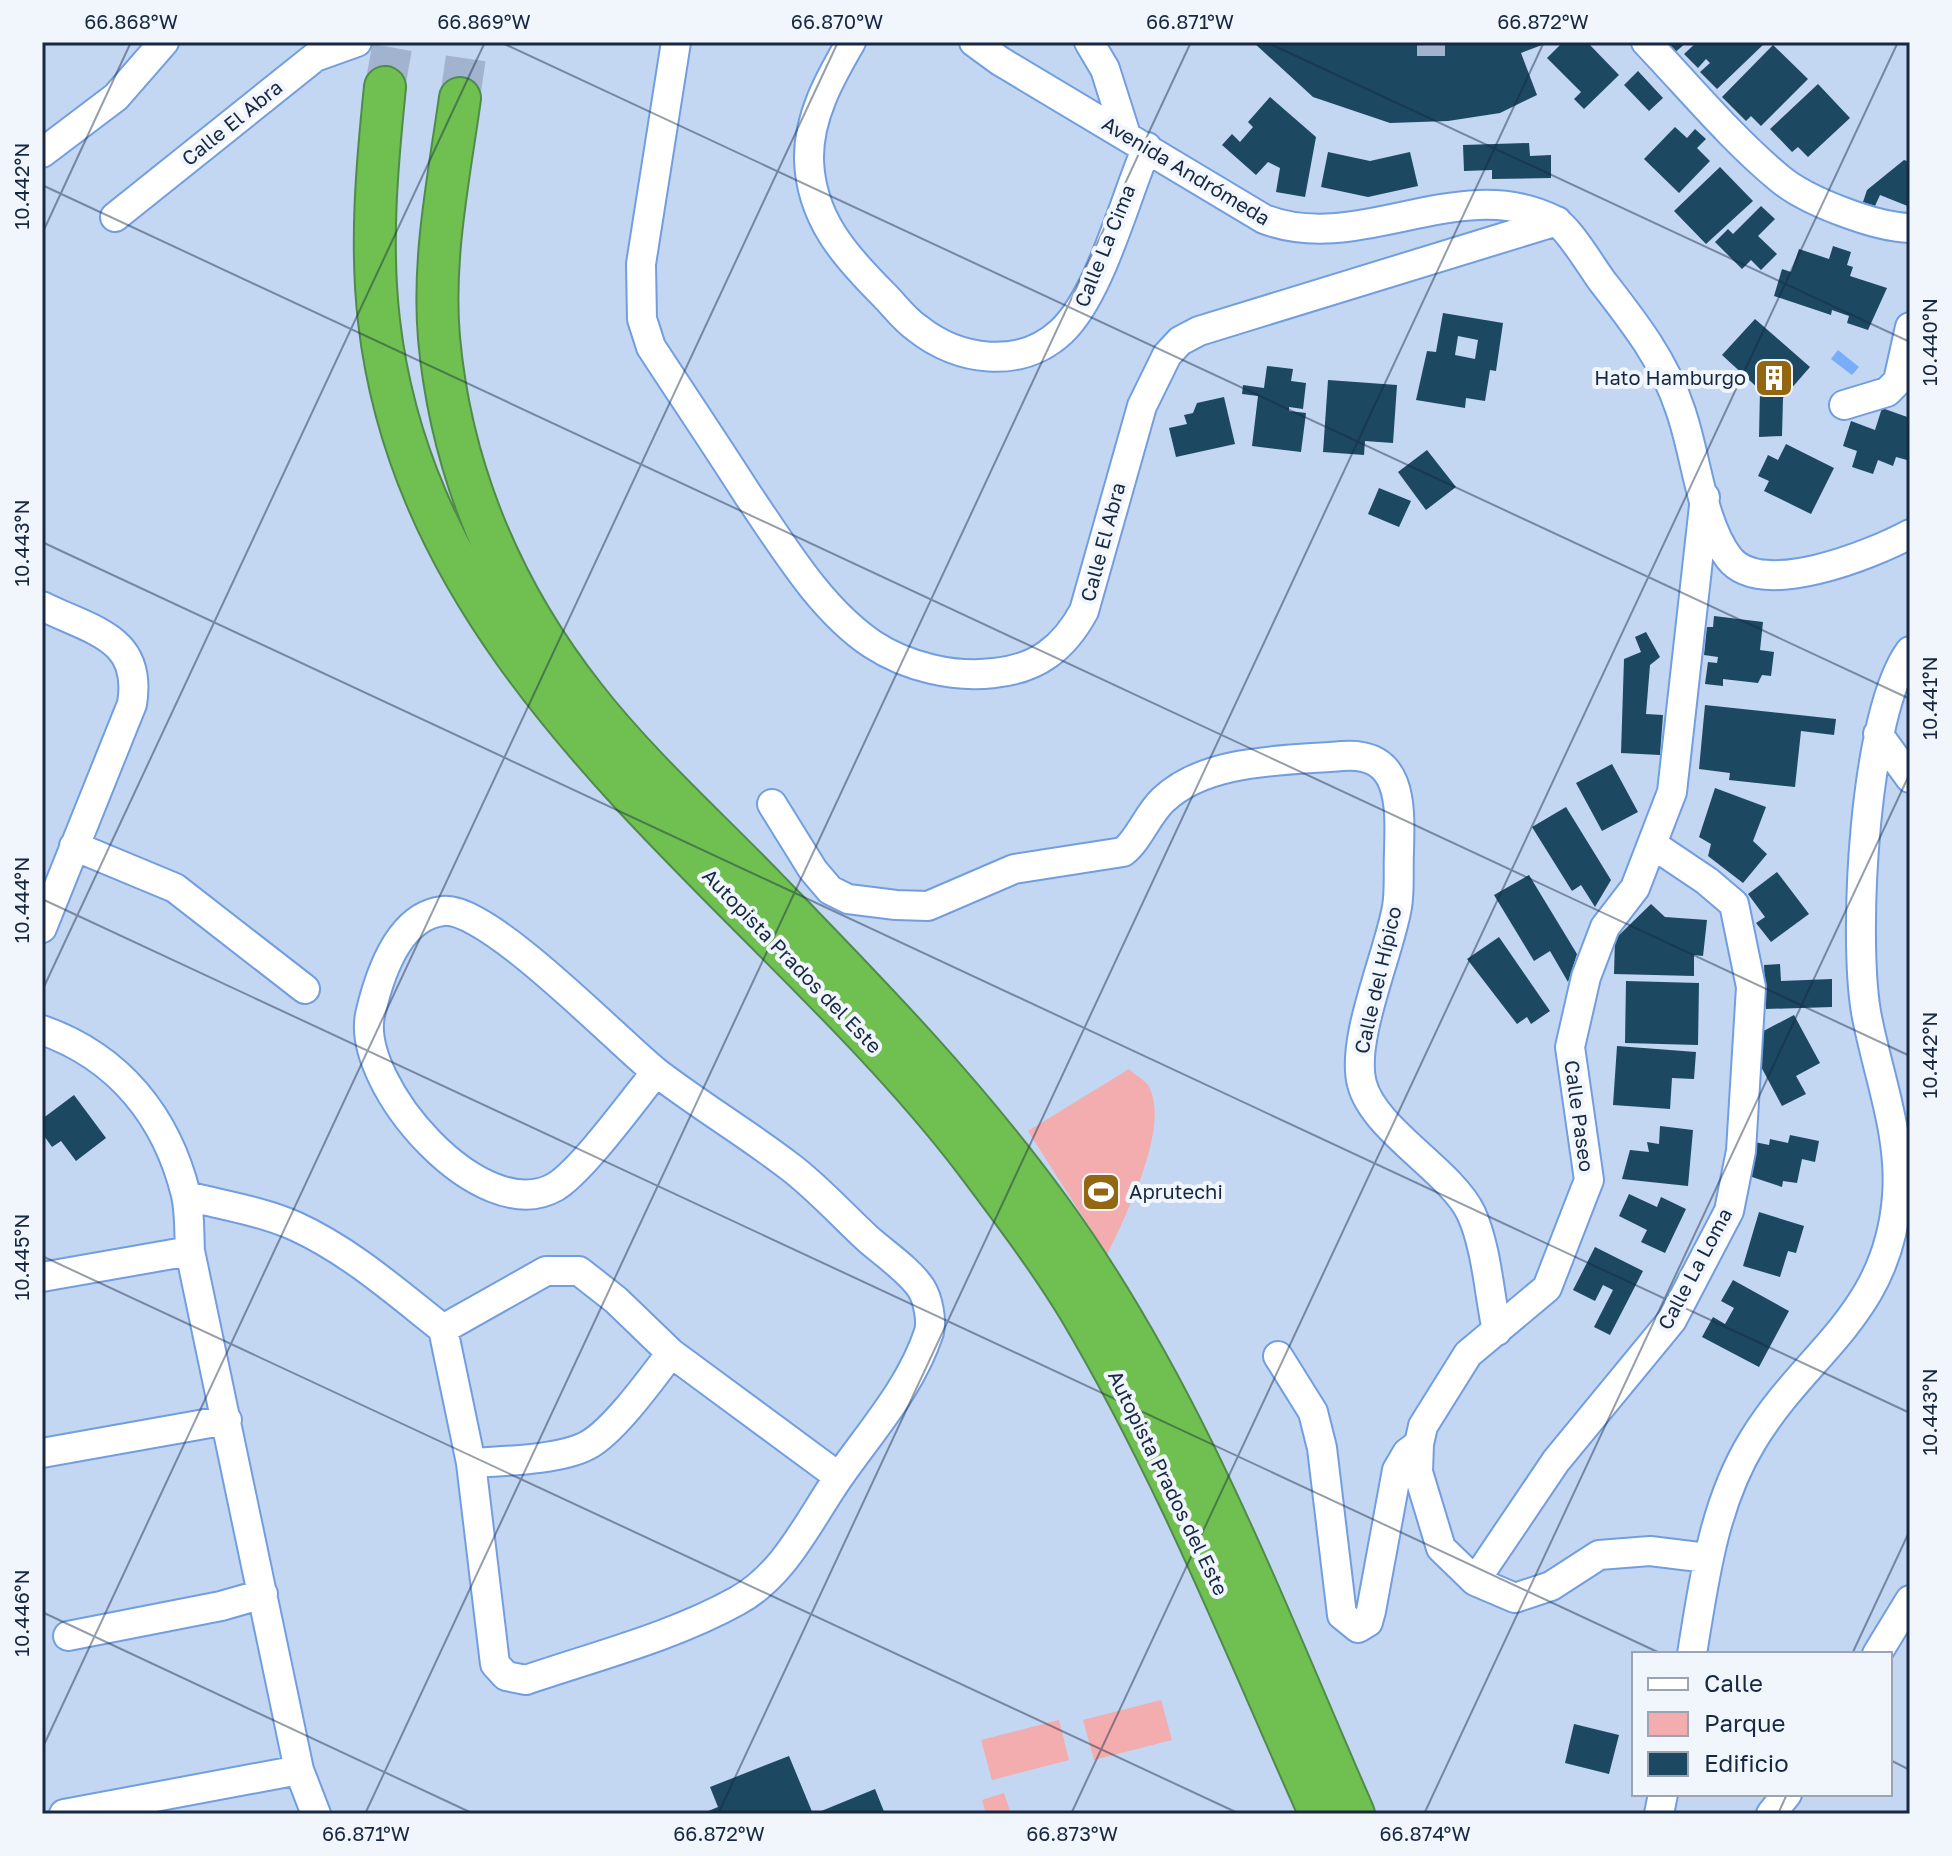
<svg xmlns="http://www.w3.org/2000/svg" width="1952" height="1856" viewBox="0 0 1952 1856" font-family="'Golos Text',sans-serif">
<rect width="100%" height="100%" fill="#c3d6f2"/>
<path fill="#f3adaf" d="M1129,1069C1134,1074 1144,1080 1148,1085C1172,1125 1125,1217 1107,1255L1028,1131Z
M1161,1700L1172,1740L1094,1760L1083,1720Z
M1059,1720L1069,1760L992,1780L981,1740Z
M1004,1793L1011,1814H986L982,1800Z"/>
<path fill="#78adfa" d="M1838,350L1859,367L1852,375L1831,359Z"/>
<path fill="#1c4861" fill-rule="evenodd" d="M1253,42H1550L1521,53L1537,95L1500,113L1448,121L1390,123L1313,97Z
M1563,42H1587L1619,75L1584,109L1574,99L1581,92L1547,58Z
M1660,42H1687L1672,55Z
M1697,42L1745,45L1766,42L1717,89L1700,72L1710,63L1706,59L1698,68L1684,54Z
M1773,45L1808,79L1761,126L1751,116L1746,121L1722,97Z
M1638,71L1663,98L1649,111L1624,85Z
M1818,84L1850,118L1808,157L1798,147L1792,152L1770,129Z
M1270,97L1316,137L1305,197L1276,192L1280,168L1268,162L1256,175L1222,145L1232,134L1240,142L1253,127L1248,122Z
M1675,127L1687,138L1695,129L1706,139L1697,148L1710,161L1679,193L1644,159Z
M1529,143L1530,156L1551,155V178L1492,179V170L1464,171L1463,145Z
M1328,152L1370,161L1410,152L1418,186L1368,197L1321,187Z
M1904,160L1910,162V207L1880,195L1875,206L1863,202L1867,190Z
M1720,167L1753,201L1706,244L1674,211Z
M1761,206L1775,219L1758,236L1777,254L1761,270L1751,260L1742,269L1715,242L1728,229L1733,234Z
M1833,246L1851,252L1847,265L1853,267L1850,276L1887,288L1868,330L1847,323L1849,316L1832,310L1831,315L1774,296L1782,269L1791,272L1799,249L1829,259Z
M1443,313L1503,323L1496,371L1490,370L1485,401L1466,398L1465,408L1416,400L1427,351L1436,352ZM1458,336L1478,340L1475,359L1455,355Z
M1755,319L1810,367L1783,398L1782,436L1759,437L1760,390L1722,355Z
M1267,366L1293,369L1291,381L1306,383L1303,409L1289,407V411L1306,413L1301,452L1252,446L1258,396L1242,394L1243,385L1264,388Z
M1328,380L1397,385L1393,443L1365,441L1364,455L1323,452Z
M1224,397L1235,444L1176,457L1169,428L1187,424L1184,415L1193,413L1197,403Z
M1882,408L1910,418V453L1907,460L1896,457L1893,466L1878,460L1873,474L1852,467L1857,451L1843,446L1851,421L1875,430Z
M1786,444L1834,468L1811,514L1764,491L1769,481L1758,476L1768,455L1778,460Z
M1427,450L1456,487L1426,510L1398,472Z
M1379,488L1411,501L1399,527L1368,514Z
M1714,616L1763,622L1760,650L1774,652L1771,676L1762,675L1758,683L1723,679V686L1705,684L1708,662L1717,663L1718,657L1704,655L1707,627H1713Z
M1646,632L1660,657L1650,665L1646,714L1663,715L1660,755L1621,753L1624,659L1641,652L1635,637Z
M1705,705L1836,719L1834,735L1801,731L1795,787L1729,780L1730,773L1699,769Z
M1612,764L1638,812L1602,831L1576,783Z
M1715,788L1766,807L1753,841L1767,854L1743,883L1708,856L1711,844L1699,837Z
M1566,807L1611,880L1595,907L1581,885L1572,891L1532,827Z
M1777,872L1809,914L1771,942L1756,923L1765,917L1748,894Z
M1529,875L1577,954L1568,982L1550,951L1534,961L1494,895Z
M1651,904L1665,917L1707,920L1703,956L1694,955V976L1614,974L1615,939Z
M1499,937L1550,1011L1531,1024L1527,1017L1517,1024L1467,959Z
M1780,964L1781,981L1832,979V1007L1766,1009L1764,965Z
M1626,981L1699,983L1698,1045L1625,1043Z
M1794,1015L1820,1063L1796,1076L1806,1094L1782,1106L1758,1061L1754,1036Z
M1617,1046L1696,1052L1694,1079L1672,1078L1670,1109L1613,1105Z
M74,1095L106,1138L76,1161L61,1141L52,1147L42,1133V1119Z
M1660,1126L1693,1130L1688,1186L1622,1179L1630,1150L1649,1152L1647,1142L1659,1144Z
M1790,1135L1819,1141L1815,1162L1802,1159L1797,1183L1783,1181L1782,1187L1743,1174L1750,1141L1769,1145L1770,1139L1788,1143Z
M1629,1194L1657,1207L1661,1197L1686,1209L1665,1253L1641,1242L1647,1230L1619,1216Z
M1759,1212L1804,1226L1796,1253L1788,1251L1780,1277L1743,1266Z
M1595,1247L1643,1271L1610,1335L1594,1327L1613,1290L1603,1285L1595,1301L1573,1290Z
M1733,1280L1789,1311L1759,1367L1702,1337L1713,1317L1725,1324L1734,1308L1721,1301Z
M1574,1724L1619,1735L1609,1774L1565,1763Z
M789,1756L813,1814H701L718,1807L710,1787Z
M875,1789L885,1814H814Z"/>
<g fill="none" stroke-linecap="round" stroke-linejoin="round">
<path stroke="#a1b3cf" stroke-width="28" stroke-dasharray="28 14" stroke-linecap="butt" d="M1417,42H1449"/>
<path stroke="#a1b3cf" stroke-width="40" stroke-dasharray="40 20" stroke-linecap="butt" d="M385,87L393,42
M460,98L468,42"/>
<defs>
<path id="minor" d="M676,42L641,264L642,319L651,347C683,396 716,445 748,495C783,546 820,609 872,644C907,667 954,678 994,673C1037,669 1064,648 1084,611L1142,406L1167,355L1180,341L1199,331L1557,221
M851,42C830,78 808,117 809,160C811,218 844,255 883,294C894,305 904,319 917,328C958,361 1020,370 1061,332C1100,296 1125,198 1147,147
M974,42L1000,61L1264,219C1359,256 1459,172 1554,220C1568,227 1591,266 1602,281C1633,321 1664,360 1680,409C1696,453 1701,522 1729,558C1761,600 1873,554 1910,534
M1089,42L1105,69L1126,135
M1646,42C1689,87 1731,138 1779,178C1806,201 1875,227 1910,228
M42,153L116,97L164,42
M115,217L315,57L357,42
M1844,405L1887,392L1898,381L1910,327
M1705,497L1672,792L1635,888L1605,927L1586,977L1570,1047L1589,1180L1547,1288L1468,1354L1423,1426L1419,1444L1418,1472L1441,1548L1475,1581L1515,1598L1551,1586L1599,1555L1650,1551L1707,1558
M42,606C92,631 143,637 132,704L42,928
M1878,734L1910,778
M772,804L813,870L830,890L848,899L896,905L928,906L1014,869L1123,852C1139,840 1147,815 1163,800C1207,758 1285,761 1342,756C1404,751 1400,808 1399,852C1398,870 1400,889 1397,907C1389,954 1350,1040 1362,1084C1374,1130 1451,1171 1471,1213C1487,1248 1489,1294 1497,1331
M74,846L175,888L305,989
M42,1030C119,1057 167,1117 186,1195C190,1213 189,1233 190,1251L299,1770L316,1814
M187,1196C222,1205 261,1211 295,1226C350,1251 396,1292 443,1329L471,1463L495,1664L506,1676L526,1680C596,1656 672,1637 737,1601C785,1575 809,1520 839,1477C871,1431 911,1387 929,1332C932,1320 928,1299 921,1288C909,1270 885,1254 868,1239C842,1215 817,1187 789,1166C746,1133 699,1105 656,1072C616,1040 488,906 443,911C398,916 379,976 370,1015C356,1085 482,1229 555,1187C582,1171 634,1099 656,1072
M42,1277L190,1251
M443,1329L546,1271H579L616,1300L671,1353L839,1477
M1278,1356L1313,1412L1322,1448L1342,1615L1358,1628L1368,1622L1371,1611L1397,1470L1407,1453L1419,1444
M42,1453L227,1420
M471,1463C502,1461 561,1460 588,1445C614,1431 652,1378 671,1353
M1475,1581L1556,1461L1672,1320L1729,1211L1741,1151L1751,987L1734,904L1707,881L1652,844
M68,1636L221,1606L263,1594
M1692,1654C1704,1581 1713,1505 1753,1440C1808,1350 1888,1315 1897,1196C1902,1133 1877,1073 1866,1012C1853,935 1864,713 1910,651
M1877,1654L1910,1600
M64,1814L299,1770
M1659,1814L1663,1794
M1771,1814L1787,1794"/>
<path id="highway" d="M385,87C377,165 370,243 379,321C421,686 768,891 974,1160C1010,1208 1048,1258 1079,1309C1175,1470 1244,1644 1320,1814
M460,98C449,177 432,258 439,338C451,471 503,593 585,697C638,765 705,825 765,887C866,991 967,1094 1052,1212C1184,1394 1264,1609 1354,1814"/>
</defs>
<use href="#minor" stroke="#729edf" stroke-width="32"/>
<use href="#highway" stroke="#508b4b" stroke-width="44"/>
<use href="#minor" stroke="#fff" stroke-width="28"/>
<use href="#highway" stroke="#6fc050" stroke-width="40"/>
</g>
<path fill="none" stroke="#172842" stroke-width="2" stroke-opacity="0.45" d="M500,42L1910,699M1266,42L1910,342M42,185L1910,1056M42,234L131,42M42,542L1910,1413M42,899L1662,1654M42,991L485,42M42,1256L1240,1814M42,1612L474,1814M1852,1654L1910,1530M42,1749L838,42M1890,1760L1910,1770M365,1814L1191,42M718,1814L1544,42M1071,1814L1898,42M1424,1814L1910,773M1778,1814L1787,1794"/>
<defs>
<symbol id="building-square" viewBox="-11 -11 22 22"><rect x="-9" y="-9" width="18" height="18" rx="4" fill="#936712" stroke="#f1f6fd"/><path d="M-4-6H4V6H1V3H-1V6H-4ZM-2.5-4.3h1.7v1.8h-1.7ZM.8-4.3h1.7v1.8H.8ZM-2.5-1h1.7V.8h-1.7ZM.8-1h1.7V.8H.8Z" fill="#fff"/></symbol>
<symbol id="stadium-square" viewBox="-11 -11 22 22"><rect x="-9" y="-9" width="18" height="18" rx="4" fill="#936712" stroke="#f1f6fd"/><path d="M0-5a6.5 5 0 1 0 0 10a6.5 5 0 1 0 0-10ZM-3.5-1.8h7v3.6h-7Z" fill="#fff"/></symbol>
</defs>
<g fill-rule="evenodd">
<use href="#building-square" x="1752" y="356" width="44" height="44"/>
<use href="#stadium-square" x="1079" y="1170" width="44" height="44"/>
</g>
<g text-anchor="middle" stroke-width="8" stroke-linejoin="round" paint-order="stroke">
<g font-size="20" fill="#172842" stroke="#f1f6fd">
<text transform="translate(232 123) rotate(-39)" y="7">Calle El Abra</text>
<text transform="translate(1186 171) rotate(31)" y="7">Avenida Andrómeda</text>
<text transform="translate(1105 246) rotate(-68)" y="7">Calle La Cima</text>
<text transform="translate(1103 542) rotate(-75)" y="7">Calle El Abra</text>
<text transform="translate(792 961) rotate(46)" y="7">Autopista Prados del Este</text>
<text transform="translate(1378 980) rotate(-77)" y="7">Calle del Hípico</text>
<text transform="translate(1579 1116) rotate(82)" y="7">Calle Paseo</text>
<text transform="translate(1695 1269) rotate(-62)" y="7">Calle La Loma</text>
<text transform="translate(1168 1483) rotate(64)" y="7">Autopista Prados del Este</text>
</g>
<g font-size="20" fill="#172842" stroke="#f1f6fd" text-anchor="end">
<text x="1746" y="385">Hato Hamburgo</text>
<text x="1129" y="1199" text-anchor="start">Aprutechi</text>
</g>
</g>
<rect width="1952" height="1856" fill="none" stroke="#f1f6fd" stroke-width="88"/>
<rect x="1632" y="1652" width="260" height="144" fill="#f1f6fd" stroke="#9aa4b2" stroke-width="2"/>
<rect x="1648" y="1678" width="40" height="12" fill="#ffffff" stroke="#9aa4b2" stroke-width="2"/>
<text x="1704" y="1692" font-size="24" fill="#172842">Calle</text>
<rect x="1648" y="1712" width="40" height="24" fill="#f3adaf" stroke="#9aa4b2" stroke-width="2"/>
<text x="1704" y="1732" font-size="24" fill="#172842">Parque</text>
<rect x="1648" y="1752" width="40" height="24" fill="#1c4861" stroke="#9aa4b2" stroke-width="2"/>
<text x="1704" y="1772" font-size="24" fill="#172842">Edificio</text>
<rect x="44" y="44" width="1864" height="1768" fill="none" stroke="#172842" stroke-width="3"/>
<g font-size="20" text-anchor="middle" fill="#172842">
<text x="131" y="29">66.868°W</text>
<text x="484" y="29">66.869°W</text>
<text x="837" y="29">66.870°W</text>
<text x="1190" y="29">66.871°W</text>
<text x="1543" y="29">66.872°W</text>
<text transform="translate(22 186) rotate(-90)" y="7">10.442°N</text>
<text transform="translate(1930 342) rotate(-90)" y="7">10.440°N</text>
<text transform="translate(22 543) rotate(-90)" y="7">10.443°N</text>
<text transform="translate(1930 698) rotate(-90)" y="7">10.441°N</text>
<text transform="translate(22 900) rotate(-90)" y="7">10.444°N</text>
<text transform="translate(1930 1055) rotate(-90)" y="7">10.442°N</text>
<text transform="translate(22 1257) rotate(-90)" y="7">10.445°N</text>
<text transform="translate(1930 1412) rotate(-90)" y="7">10.443°N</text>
<text transform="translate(22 1613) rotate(-90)" y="7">10.446°N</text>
<text x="366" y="1841">66.871°W</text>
<text x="719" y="1841">66.872°W</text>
<text x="1072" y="1841">66.873°W</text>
<text x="1425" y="1841">66.874°W</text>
</g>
</svg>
